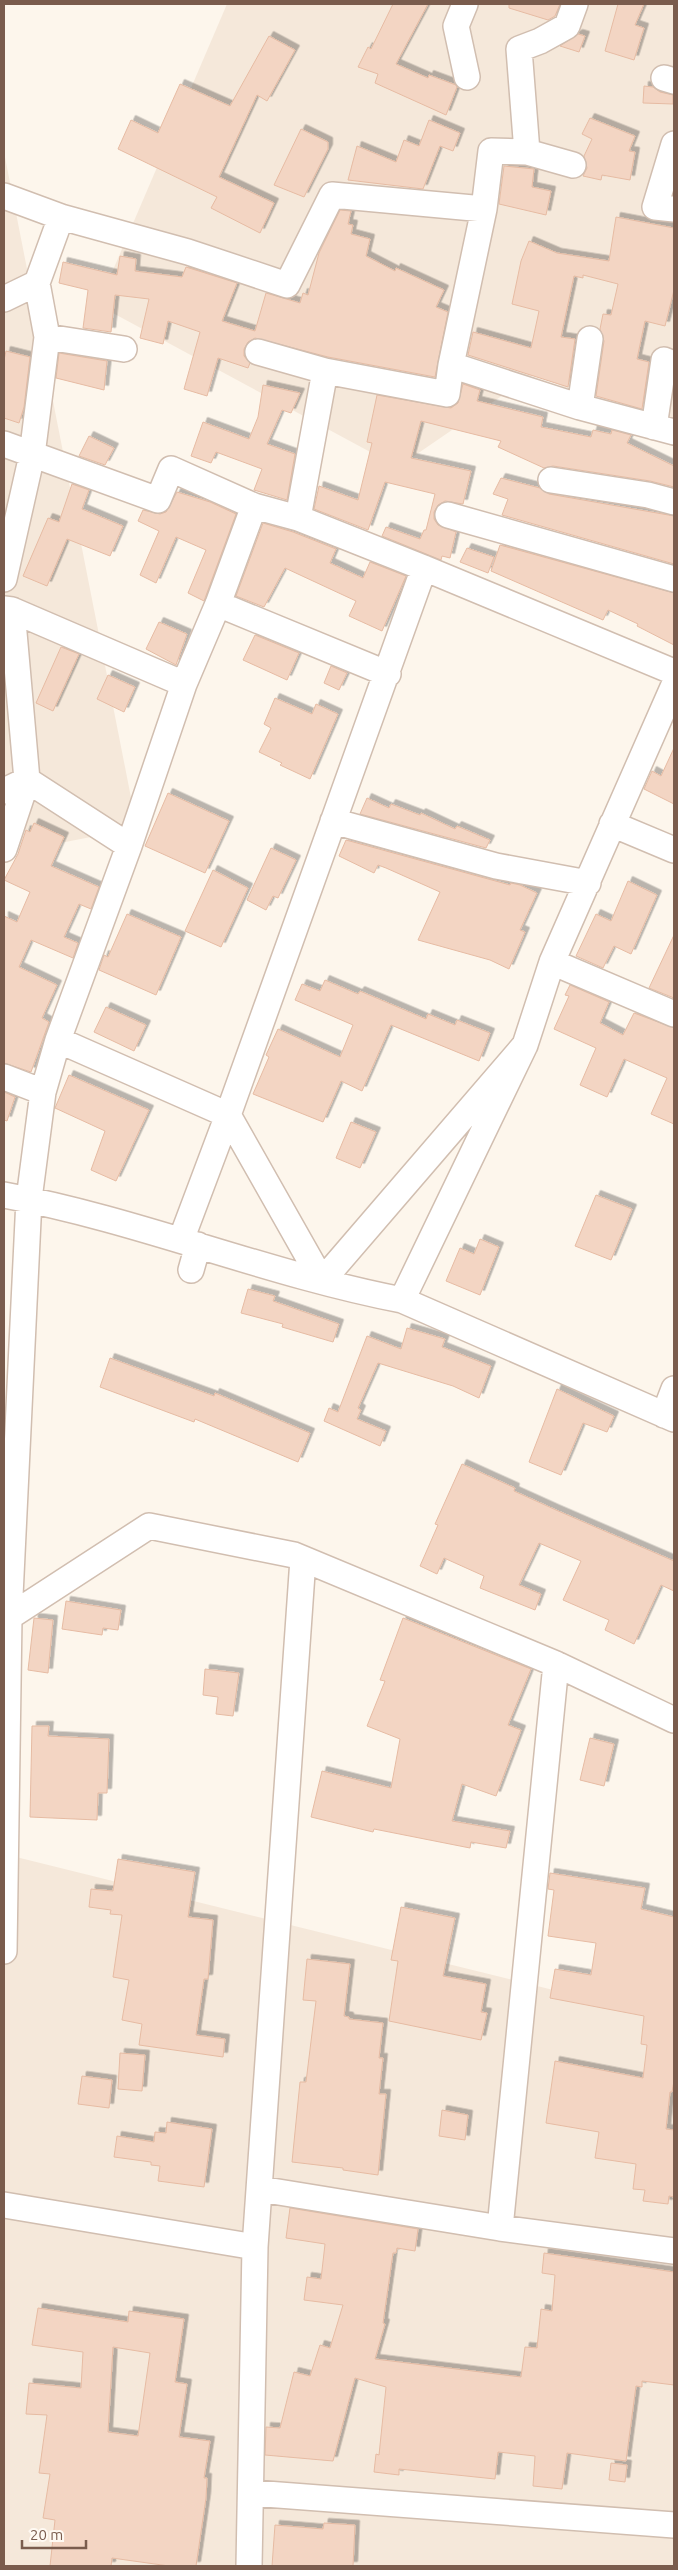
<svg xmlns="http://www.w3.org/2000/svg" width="678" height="2570" viewBox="0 0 678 2570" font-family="Ubuntu,sans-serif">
<defs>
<filter id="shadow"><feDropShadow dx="4.5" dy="-4.5" stdDeviation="0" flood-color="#0004"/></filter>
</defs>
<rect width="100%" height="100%" fill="#fdf6ec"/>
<path fill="#f5e8da" d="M227,4H674V442L535,373L398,467L98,305Z
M4,152L137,828L4,854Z
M4,1854L674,2020V2566H4Z"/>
<path fill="#f3d5c3" stroke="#e6bba3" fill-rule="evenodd" filter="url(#shadow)" d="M393,4H428L396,64L428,78L429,75L456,85L457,87L446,115L375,83L378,74L358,67L368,47L371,49Z
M509,4H560L555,16L548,20L509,8Z
M618,4H644L635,25L644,28L634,60L605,51Z
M578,34L585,36L579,52L560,46Z
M269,36L295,50L267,101L257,95L219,177L274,203L260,233L211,208L217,197L118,149L131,120L158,133L180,84L230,106Z
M644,86L653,87L660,92L673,95V104L643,103Z
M590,118L635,136L629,151L635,152L630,180L602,175L601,180L583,176L587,168L584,156L592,139L582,134Z
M429,120L460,133L453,151L440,146L423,189L348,180L357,146L396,162L404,140L419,146Z
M301,129L328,142V149L304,197L274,185Z
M504,166L534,169L532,187L551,191L546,215L499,204Z
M340,210L351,211L348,224L353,225L351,234L370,239L366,256L395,271L396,268L444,290L436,307L448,312L435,377L328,357L255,338L248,342L244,349V356L250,363L248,368L218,358L207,396L184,389L200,332L168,321L163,344L140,338L149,299L115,295L111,332L83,328L88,290L59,283L63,262L117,275L120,256L136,259L135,271L182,277L186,267L237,283L222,321L255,331L266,293L300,303L303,293L308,295L319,253Z
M616,217L674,228V290L665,326L645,321L637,359L649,362L642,409L596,396L604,341L600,329L603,314L611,315L618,284L583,275V278L574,276L561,337L575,339L568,387L468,355L473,332L531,348L539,311L512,304L521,261L529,241L557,253L609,261Z
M6,351L30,357L24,407L19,423L4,418V360Z
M59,353L107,361L104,390L56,378Z
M463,384L480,390L477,401L543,417L541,427L591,437L593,430L611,434L612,430L631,435L627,443L674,466V487L650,481L553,466L544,468L498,447L501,441L421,421L411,458L471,471L463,504L445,501L438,505L434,512V519L438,525L456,532L450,558L442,556L441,560L382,536L386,527L420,539L424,530H426L435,494L385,482L368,530L314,509L319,486L358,500L372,443L367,442L377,395L451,408L458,403Z
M263,385L300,393L291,413L282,410L267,444L295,454L287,500L254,490L262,469L216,452L211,463L191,456L203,422L249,439L258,417Z
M89,436L114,448L105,465L79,456Z
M501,478L540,488L549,494L674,516V564L502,515L508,499L493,494Z
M72,484L89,490L82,509L123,526L110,556L67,539L47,586L23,576L48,518L59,522Z
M177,492L210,502L236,514L204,601L188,593L206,550L176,537L156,583L140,575L159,531L138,521L143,510L160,514L166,512Z
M263,523L293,532L336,549L330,563L363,578L370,562L406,576L382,631L349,616L356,601L285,568L264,607L236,596Z
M500,545L674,593V645L637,626L638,624L608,610L603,620L491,571Z
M467,548L494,557L488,573L460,562Z
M159,622L187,634L176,665L146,649Z
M255,635L299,653L287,680L243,660Z
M61,647L79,654L53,711L36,703Z
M331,666L347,673L339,690L324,683Z
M108,675L135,687L124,712L97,699Z
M275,698L312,714L316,704L338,714L310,779L280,765L282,763L259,752L271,728L264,724Z
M674,748V804L644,789L652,771L661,776Z
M168,793L229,821L205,873L145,846Z
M367,798L389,808L391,804L420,815L421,813L455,829L457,826L490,840L486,848L360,814Z
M34,823L64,837L51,866L99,887L91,909L79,904L64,937L78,943L73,958L31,940L19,967L57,985L42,1018L49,1022L31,1072L4,1063V916L17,922L30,892L4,880L18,854L26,830L30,832Z
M346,840L510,885L511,883L520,885L537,893L520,930L525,932L509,969L490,960L418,940L440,892L386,868L378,865L374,873L339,856Z
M271,848L296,860L278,898L273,896L266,910L247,900Z
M213,870L248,888L221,947L185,931Z
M628,881L657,895L631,954L614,946L603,968L576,956L596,914L611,921Z
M127,914L181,937L156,995L99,970L104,955L108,957Z
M674,935V998L649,988Z
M325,980L358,994L360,991L426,1019L428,1014L455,1025L457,1020L490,1033L479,1061L391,1025L362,1091L341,1081L323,1122L253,1094L269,1057L266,1055L278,1029L340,1057L353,1025L295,1000L302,984L320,991Z
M570,985L609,1002L600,1023L623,1035L634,1013L674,1028V1124L651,1114L667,1078L624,1059L607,1097L580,1085L596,1048L554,1029L569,996L565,995Z
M106,1007L146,1025L134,1051L94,1032Z
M69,1075L149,1110L116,1181L91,1170L105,1131L55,1108Z
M4,1092L15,1097L7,1121L4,1120Z
M351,1122L376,1132L360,1168L336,1158Z
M596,1195L632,1209L611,1260L575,1246Z
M480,1239L499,1247L480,1295L446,1281L460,1248L474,1254Z
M248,1289L275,1296L273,1301L339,1324L333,1342L282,1327L283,1324L241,1313Z
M407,1328L445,1339L442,1347L491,1366L479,1398L453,1386L378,1363L358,1408L361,1410L357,1419L386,1431L380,1446L324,1421L329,1408L338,1412L367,1336L401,1349Z
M110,1358L214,1396L215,1393L310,1433L298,1462L195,1419L194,1422L100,1387Z
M557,1389L614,1416L607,1432L583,1423L561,1475L529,1462Z
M462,1464L515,1488L514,1491L556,1510L674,1561V1591L661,1585L634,1644L605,1630L609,1620L563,1600L581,1561L539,1543L519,1585L541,1594L535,1610L480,1588L484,1576L444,1558L437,1574L420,1566L438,1525L435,1524Z
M66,1601L121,1610L118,1630L103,1628L102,1635L62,1629Z
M34,1618L53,1620L48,1673L28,1670Z
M403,1618L531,1669L508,1725L521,1730L496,1796L462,1784L452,1821L510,1831L506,1848L471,1842L470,1848L374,1829L373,1832L311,1817L322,1771L391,1788L400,1739L367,1726L385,1681L380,1680Z
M205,1669L239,1673L233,1716L216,1714L218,1697L203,1695Z
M32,1726H49L48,1736L109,1739L107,1793H98L97,1820L30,1817Z
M590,1738L614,1744L604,1786L580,1780Z
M118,1859L195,1872L188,1917L213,1920L208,1979H204L196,2035L225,2039L223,2057L139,2045L142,2024L122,2020L129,1980L113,1977L122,1915L110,1914L111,1910L89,1907L91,1889L113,1891Z
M550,1873L645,1888L641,1909L674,1917V2081L672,2092H670L666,2129L674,2130V2197L669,2196L668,2204L643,2201L645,2190L633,2189L636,2164L595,2158L599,2132L546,2123L555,2061L643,2078L647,2045L641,2044L644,2016L550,1998L555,1969L591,1975L596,1943L548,1936L554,1890L548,1889Z
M401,1907L455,1918L443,1976L486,1984L481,2012L487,2013L481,2040L389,2021L398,1961L391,1960Z
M307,1959L350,1964L344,2016L349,2017V2019L383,2023L379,2058H383L379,2094H386L378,2175L343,2170V2168L292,2162L300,2082H306L316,2001L303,2000Z
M120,2053L145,2055L142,2091L118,2089Z
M82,2076L112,2080L109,2108L78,2104Z
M442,2110L468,2115L465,2140L439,2136Z
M167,2122L212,2129L204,2187L158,2181L160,2166L151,2165V2162L114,2157L117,2136L154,2142L155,2132L166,2133Z
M290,2208L418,2229L415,2251L397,2248L396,2253H393L383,2323L385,2324L375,2359L521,2377L525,2347L537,2348L541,2309L552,2311L555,2275L542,2273L544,2253L674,2272V2385L642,2381V2387L636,2386L626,2461L567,2453L562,2489L533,2486L535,2456L498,2452L495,2479L399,2469V2475L374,2472L376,2454L379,2455L386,2387L355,2378L333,2461L265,2455L266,2427L280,2428L294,2372L310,2376L320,2345L330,2348L343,2305L304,2300L307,2277L321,2279L325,2244L286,2238Z
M38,2308L128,2322L129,2311L184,2319L175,2382L187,2384L179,2437L210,2441L204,2478H207L206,2498L196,2566H169L112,2558L111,2566H50L55,2520L43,2518L50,2474L39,2473L47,2415L26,2414L29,2383L81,2388L83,2352L32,2345ZM113,2347L150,2353L138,2436L108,2432Z
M611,2463L627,2465L625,2482L609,2480Z
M324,2523L355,2525L353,2566H272L275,2525L323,2529Z"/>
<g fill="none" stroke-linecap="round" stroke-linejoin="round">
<defs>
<path id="street" d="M465,4L456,26L467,77
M664,78L674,81
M674,144L655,207L674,209
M527,152L573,165
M4,196L61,217
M4,299L37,283L61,217L188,252L287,285L332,195L484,209L491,151L527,152L519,49L540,41L567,26L575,4
M47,337L124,349
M258,352L325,371L447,394L451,365L484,209
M451,365L580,407L674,432
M580,407L590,339
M654,427L664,360L674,364
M4,444L158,500L171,469L254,506L298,518L424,568L674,672
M551,480L648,495L674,502
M448,515L674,579
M298,518L325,371
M4,579L32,455L47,337L37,283
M218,604L388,674
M4,609L12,610L27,780L4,849
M12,610L184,684
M4,791L27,780L129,846
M333,821L496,866L588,883
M612,824L674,850
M552,962L674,1014
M58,1040L228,1115L322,1281L525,1045
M4,1077L43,1092
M4,1195C139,1220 267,1274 402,1300L674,1419
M181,1240L228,1115L424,568
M191,1270L198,1245
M402,1300L525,1045L552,962L674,685
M664,1415L674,1389
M9,1617L149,1526L294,1555L556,1664L674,1720
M4,1951L9,1617L29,1199L43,1092L58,1040L129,846L184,684L218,604L254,506
M260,2189L500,2228L674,2251
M4,2205L255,2247
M500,2228L556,1664
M252,2493L674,2525
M249,2566L255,2247L303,1559"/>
</defs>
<use href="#street" stroke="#d1beb0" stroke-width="28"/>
<use href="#street" stroke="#fff" stroke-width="25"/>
</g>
<rect width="678" height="2570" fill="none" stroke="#7a5c4d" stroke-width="10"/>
<path d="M22 2540v8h64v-8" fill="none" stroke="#7a5c4d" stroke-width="2.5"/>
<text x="30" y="2540" font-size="15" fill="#7a5c4d" stroke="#fffaf3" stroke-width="4" paint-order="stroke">20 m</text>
</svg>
